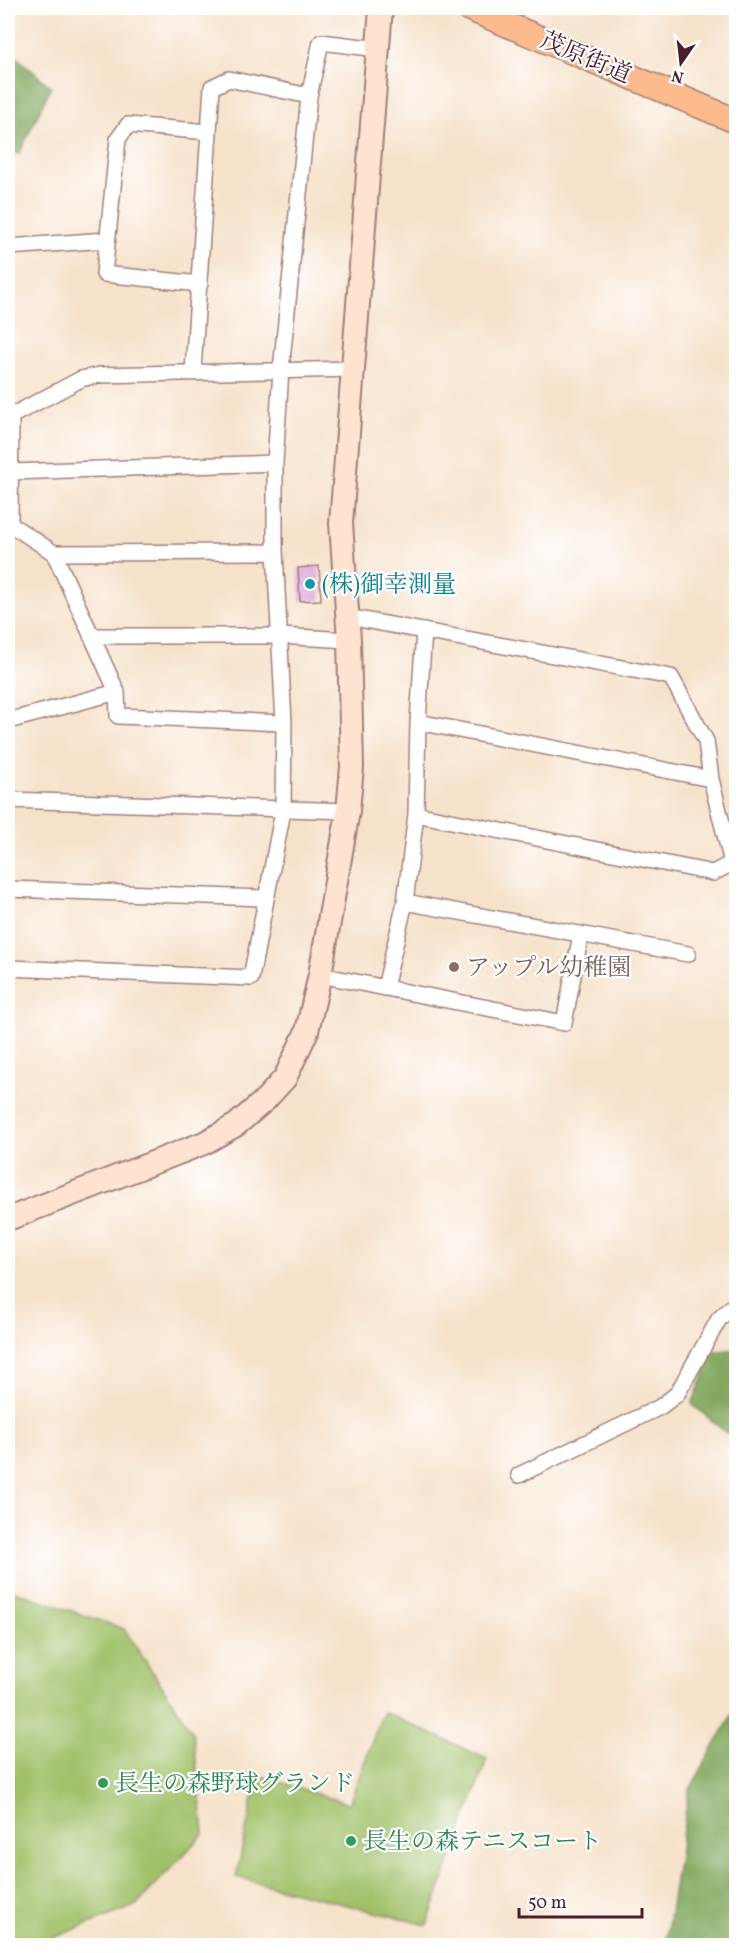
<svg xmlns="http://www.w3.org/2000/svg" width="744" height="1953" viewBox="0 0 744 1953" font-family="Vollkorn,'Noto Serif JP',serif">
<rect width="100%" height="100%" fill="#fff"/>
<filter id="ink" filterUnits="userSpaceOnUse"><feTurbulence type="fractalNoise" baseFrequency=".0167" numOctaves="2"/><feDisplacementMap in="SourceGraphic" scale="12" xChannelSelector="R" yChannelSelector="G"/><feConvolveMatrix kernelMatrix="1 2 1 2 8 2 1 2 1" color-interpolation-filters="sRGB"/></filter>
<filter id="wash" filterUnits="userSpaceOnUse"><feTurbulence type="fractalNoise" baseFrequency=".008" numOctaves="4" result="noise"/><feDisplacementMap in="SourceGraphic" scale="24" xChannelSelector="R" yChannelSelector="G"/><feGaussianBlur stdDeviation="1.35" result="paint"/><feColorMatrix in="noise" values="0 0 0 0 0 0 0 0 0 0 0 0 0 0 0 0 0 1.4 0 .05"/><feComposite in="paint" operator="in"/></filter>
<g filter="url(#wash)">
<rect width="100%" height="100%" fill="#f6e2ca"/>
<path fill="#a0c169" stroke="#75704a" stroke-width="1.5" d="M8,1589L124,1629L193,1733L204,1833L135,1906L35,1945H8Z
M383,1712L487,1759L427,1925L236,1877L258,1775L349,1804Z"/>
<path fill="#80a75d" stroke="#656344" stroke-width="1.5" d="M8,50L51,87L19,154L8,151Z
M736,1349V1441L692,1404L713,1352Z
M736,1708V1945H665L689,1791Z"/>
<g id="blocks">
<path fill="#dca2da" d="M319,566L321,600L300,601L298,568Z"/>
</g>
</g>
<g filter="url(#ink)">
<use href="#blocks" fill-opacity="0" stroke="#a0807a" stroke-width="1.5"/>
<g fill="none" stroke-linecap="round" stroke-linejoin="round">
<defs>
<path id="street" d="M8,247L107,240
M200,284L104,274L118,139L128,125L209,132
M193,371L212,87L229,79L309,96
M11,472L275,463
M275,552L54,553L10,524L11,416L81,379L100,375L352,369
M54,553L117,692L118,716L284,723
M348,617L671,677L706,741L711,779L732,863L713,873L416,814
M91,636H279L349,640
M8,721L117,692
M418,722L711,779
M8,800L348,811
M8,889L266,898
M405,902L688,954
M8,968L251,978L283,811L284,723L275,552V463L281,370L309,96L321,42L379,49
M320,975L564,1023L581,934
M385,988L405,902L416,814L418,722L424,631
M519,1475L660,1407L677,1394L719,1319L736,1303"/>
<path id="secondary" d="M8,1219L204,1143L236,1125L265,1100L285,1078L307,1031L320,975L348,811L352,767L349,640L341,523L381,8"/>
<path id="primary" d="M468,8L736,121"/>
</defs>
<use href="#street" stroke="#a0807a" stroke-width="18"/>
<use href="#secondary" stroke="#a0807a" stroke-width="26"/>
<use href="#primary" stroke="#a0807a" stroke-width="27"/>
<use href="#street" stroke="#fff" stroke-width="15"/>
<use href="#secondary" stroke="#fee3d1" stroke-width="22"/>
<use href="#primary" stroke="#fcba8d" stroke-width="24"/>
</g>
</g>
<circle fill="#0f9aa8" stroke="#fff" stroke-width="2" cx="310" cy="584" r="6"/>
<circle fill="#8d6e63" stroke="#fff" stroke-width="2" cx="454" cy="967" r="6"/>
<g fill="#2e9e5b" stroke="#fff" stroke-width="2">
<circle cx="103" cy="1783" r="6"/>
<circle cx="351" cy="1841" r="6"/>
</g>
<g text-anchor="middle" stroke-width="4.5" stroke-linejoin="round" paint-order="stroke">
<g font-size="24" fill="#4a1f2b" stroke="#fff">
<text transform="translate(586 57) rotate(23)" y="8">茂原街道</text>
</g>
<g font-size="24" fill="#0d838f" stroke="#fff" text-anchor="start">
<text x="322" y="592">(株)御幸測量</text>
</g>
<g font-size="24" fill="#785e54" stroke="#fff" text-anchor="start">
<text x="466" y="975">アップル幼稚園</text>
</g>
<g font-size="24" fill="#27864d" stroke="#fff" text-anchor="start">
<text x="115" y="1791">長生の森野球グランド</text>
<text x="363" y="1849">長生の森テニスコート</text>
</g>
</g>
<rect width="744" height="1953" fill="none" stroke="#fff" stroke-width="30"/>
<g transform="translate(681 63) rotate(194)" stroke="#ffffff" stroke-width="4.5" paint-order="stroke">
<path d="M0-4.5L10 22L0 15L-10 22Z" fill="#4a1f2b"/>
<text y="-9" font-size="16" font-weight="bold" text-anchor="middle" fill="#4a1f2b">N</text>
</g>
<path d="M519 1908v9h123v-9" fill="none" stroke="#4a1f2b" stroke-width="3"/>
<text x="528" y="1908" font-size="18" fill="#4a1f2b" stroke="#ffffff" stroke-width="4.5" paint-order="stroke">50 m</text>
</svg>
